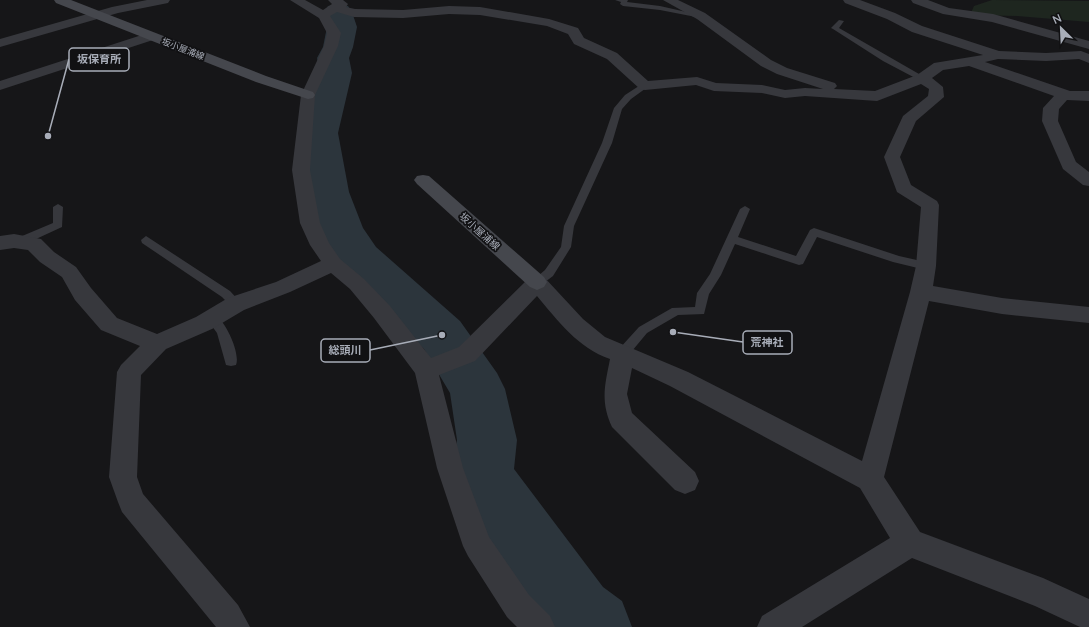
<svg xmlns="http://www.w3.org/2000/svg" width="1089" height="627" viewBox="0 0 1089 627" font-family="Lato,'Noto Sans JP',sans-serif">
<rect width="100%" height="100%" fill="#161618"/>
<path fill="#1e261f" d="M992,0L1089,1V22L1017,16L970,15L974,6Z"/>
<g fill="none" stroke-linecap="round" stroke-linejoin="round">
<path fill="#2c353c" fill-rule="evenodd" d="M338,4L348,6L352,12L357,27L353,47L349,58L352,73L338,133L349,192L363,228L376,247L460,321L497,373L505,389L517,440L514,469L603,587L622,601L632,627H545L502,565L460,496L451,476L457,440L450,393L424,349L344,269L320,232L307,192L302,133L320,73L317,58L323,47L327,27L324,12L328,6Z"/>
<path fill="#37383d" fill-rule="evenodd" d="M615,0H628L627,2L660,6L704,16L701,18L660,10L623,6L620,4L621,2Z
M839,20L844,21L839,28L926,78L919,80L883,61L833,29L831,28Z
M642,84L649,86L631,99L622,109L612,143L574,226L571,247L553,276L541,285H533L531,282L545,270L561,247L564,226L602,143L614,108L625,95Z
M58,204L63,207L62,227L23,245H15L14,242L15,239L53,223V207Z
M745,206L750,209L738,237L796,256L810,230L814,228L899,256L930,263L932,266L926,270L893,262L817,237L803,264L799,265L735,244L721,275L709,294L704,314L678,315L647,333L627,357L623,358L619,357L617,353L619,349L639,327L672,308L695,307L697,293L710,274L740,209Z
M146,236L230,291L242,304L240,307H232L222,297L142,243L141,240Z
M212,313C224,317 241,353 236,365L231,366L226,365L217,333L206,318L208,315Z"/>
<path fill="#37383d" fill-rule="evenodd" d="M147,0H170L168,3L118,13L0,47V39L112,7Z
M290,0H305L323,10L332,4L328,0H343L348,4L346,7L355,9L403,10L449,6L480,7L549,19L578,28L584,38L617,53L648,81L697,77L716,83L762,85L785,90L805,88L823,89L777,74L761,66L697,19L663,0H678L705,13L771,60L787,68L835,83L837,86L834,89L875,91L917,75L934,63L983,55L912,32L887,19L845,3L843,0H860L895,13L922,26L999,51L1046,53L1081,51L1089,54V63L1079,59L1046,61L998,59L985,62L1070,91H1089V101L1067,100L1059,109L1058,121L1076,162L1089,172V186L1083,185L1063,169L1042,121L1043,108L1054,96L969,66L943,70L932,78L943,87L944,97L916,121L900,157L911,185L937,201L939,205L936,266L933,286L1002,298L1089,307V323L1002,314L929,301L884,477L920,532L1043,578L1089,599V627H1080L1035,606L912,558L802,627H757L762,616L890,538L860,488L670,386L632,368L627,394L632,413L695,472L699,481L695,490L685,494L675,490L612,427C600,401 605,385 610,359C578,348 558,321 537,296L475,361L439,375L463,468L489,537L529,595L550,616L555,627H517L507,617L468,556L463,546L437,468L415,373L374,318L350,289L331,273L290,292L244,310L212,329L166,349L141,375L137,477L143,494L238,605L250,627H216L122,512L118,502L109,477L117,372L121,365L140,346L101,330L75,300L62,277L40,262L28,250L14,248L0,250V236L14,234L41,239L54,252L76,267L91,288L117,318L157,334L196,317L228,298L276,282L321,261L310,245L300,223L292,170L301,95L324,46L327,33L319,18ZM337,12L354,17L403,18L449,14L480,15L547,26L568,34L574,44L607,59L640,89L645,90L696,85L714,91L762,93L785,98L805,96L877,101L921,84L929,89L928,96L903,116L884,157L897,192L921,207L916,266L910,292L862,461L688,372L605,337L583,319L544,277L537,274L530,277L459,347L431,358L390,306L364,279L340,259L329,243L320,223L310,170L315,95L338,46L341,33L330,16Z
M911,0H928L949,8L993,14L1089,41V49L992,22L943,14L913,3Z
M151,32L158,36L156,39L0,90V81Z"/>
<path fill="#45474d" fill-rule="evenodd" d="M54,0H71L266,76L313,92L315,95L313,98L308,99L256,82L56,3Z
M423,175L429,176L544,277L547,282L544,287L537,290L530,287L417,184L414,180L417,176Z"/>
</g>
<g text-anchor="middle" stroke-width="3.5" stroke-linejoin="round" paint-order="stroke">
<g font-size="9" fill="#a8adb8" stroke="#111113">
<text transform="translate(183 49) rotate(21)" y="3">坂小屋浦線</text>
</g>
<g font-size="10" fill="#a8adb8" stroke="#111113">
<text transform="translate(480 231) rotate(42)" y="4">坂小屋浦線</text>
</g>
</g>
<path fill="none" stroke="#a8adb8" stroke-width="1.5" d="M48 136L69 59M673 332L743 342M442 335L370 350"/>
<g fill="#a8adb8" stroke="#111113" stroke-width="1.5">
<circle cx="48" cy="136" r="4"/>
<circle cx="673" cy="332" r="4"/>
<circle cx="442" cy="335" r="4"/>
</g>
<g fill="#111113" stroke="#a8adb8" stroke-width="1.5">
<rect x="69" y="48" width="60" height="23" rx="4"/>
<rect x="743" y="331" width="49" height="23" rx="4"/>
<rect x="321" y="339" width="49" height="23" rx="4"/>
</g>
<g font-size="11" text-anchor="middle" font-weight="bold" fill="#a8adb8">
<text x="99" y="63">坂保育所</text>
<text x="767" y="346">荒神社</text>
<text x="345" y="354">総頭川</text>
</g>
<g transform="translate(1061 28) rotate(336)" stroke="#111113" stroke-width="3" paint-order="stroke">
<path d="M0-3L7 15L0 10L-7 15Z" fill="#a8adb8"/>
<text y="-6" font-size="11" font-weight="bold" text-anchor="middle" fill="#a8adb8">N</text>
</g>
</svg>
